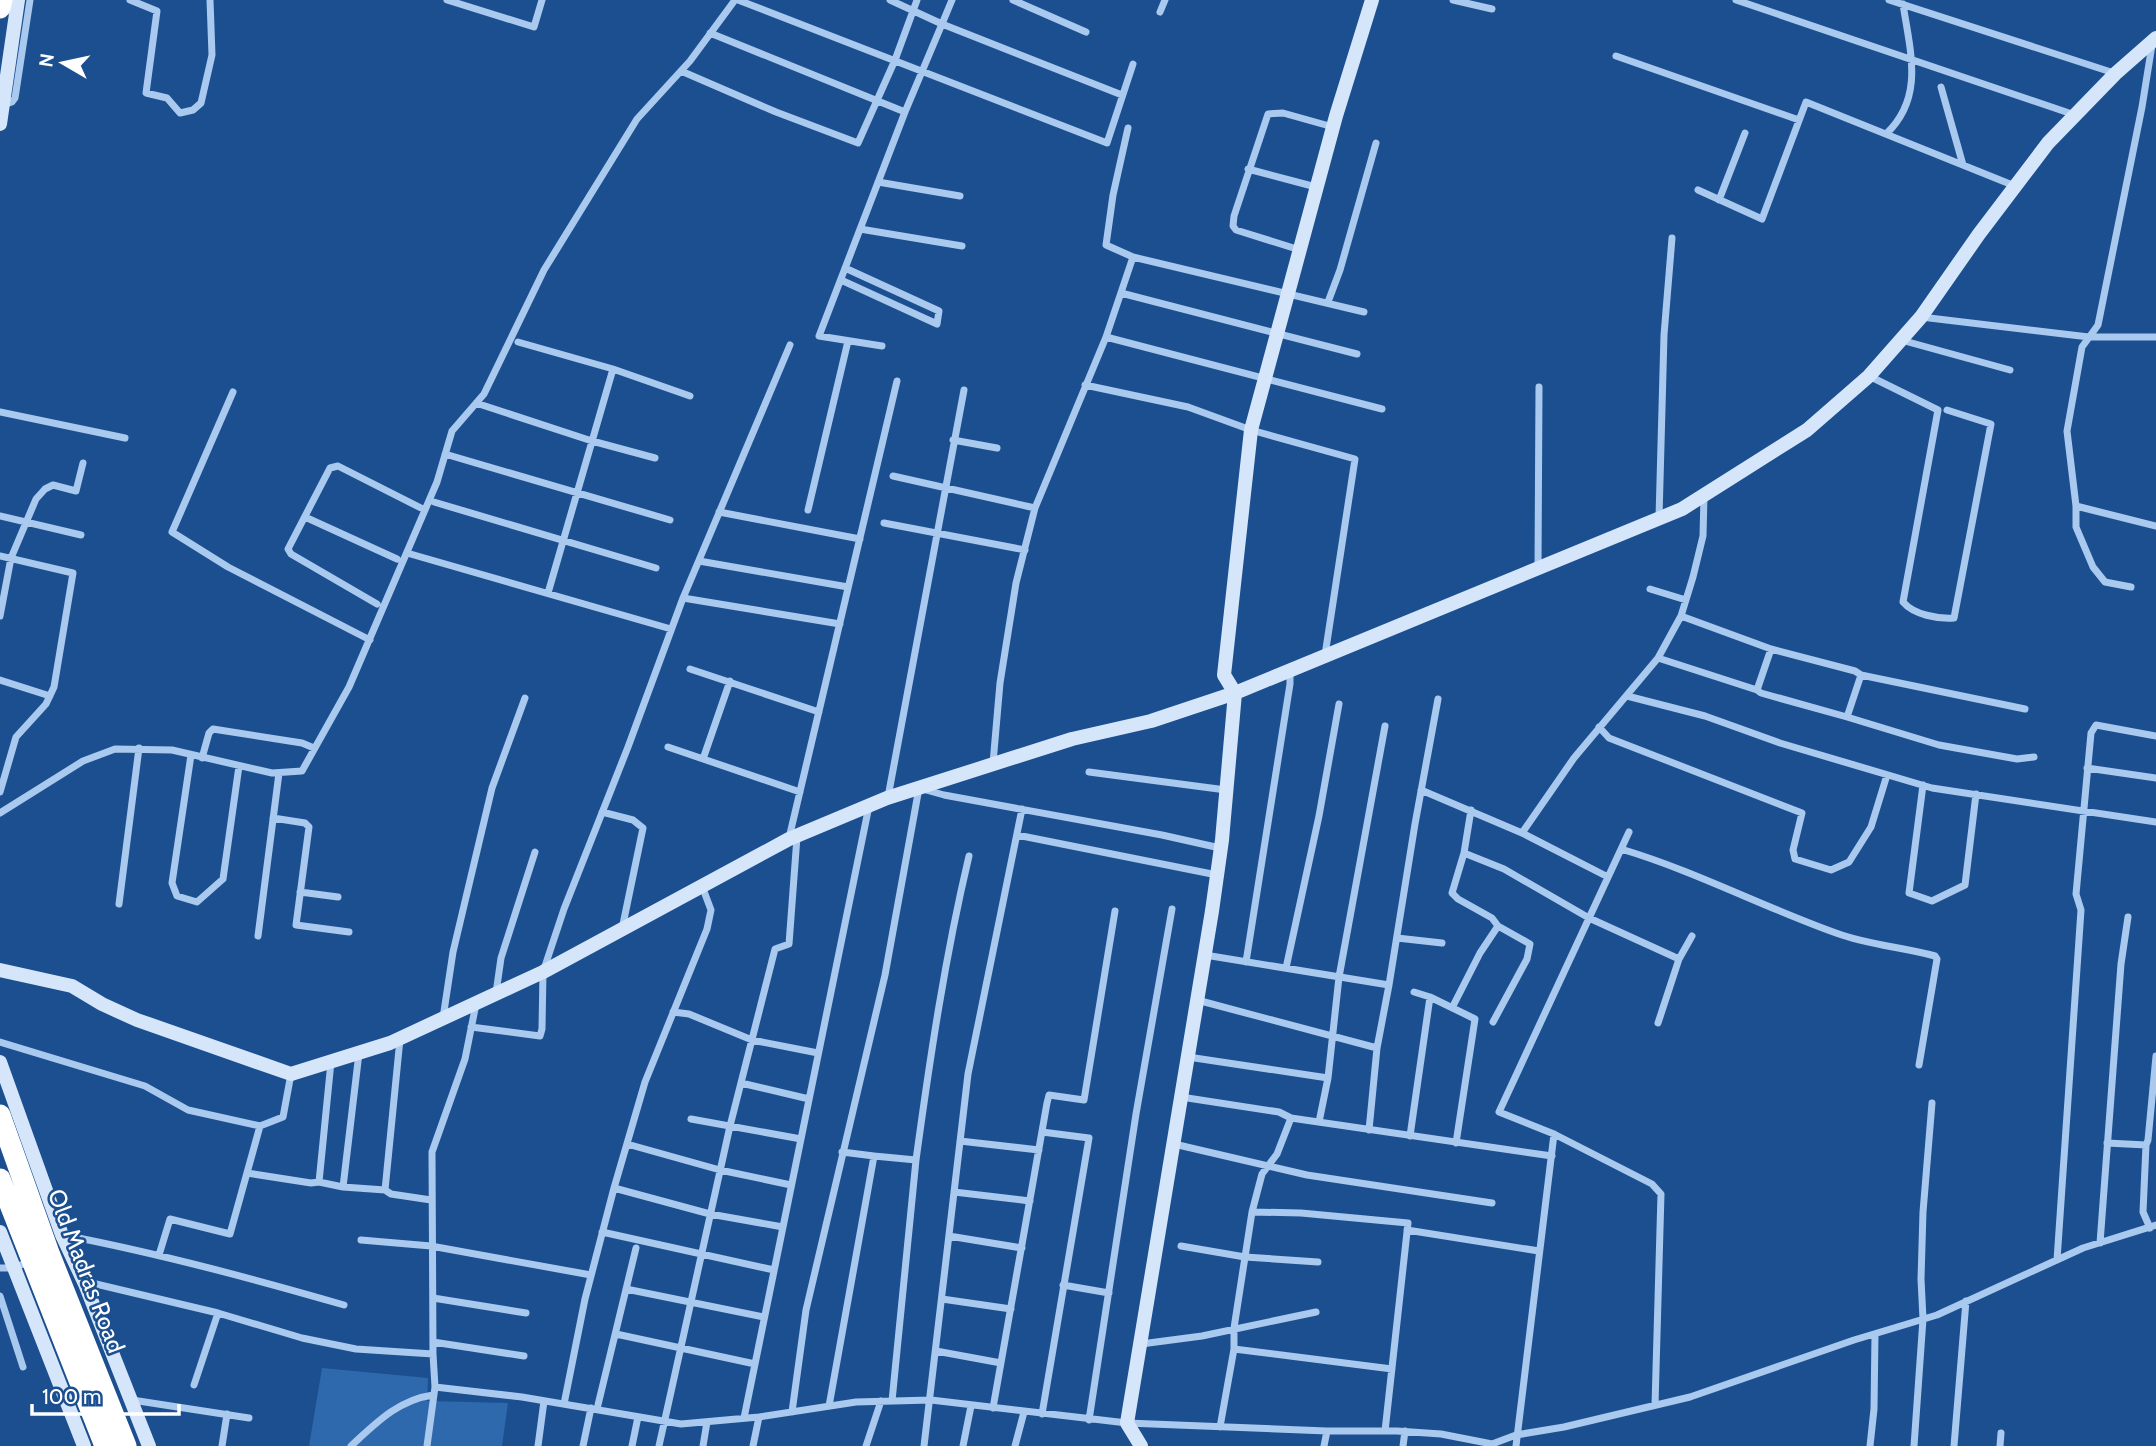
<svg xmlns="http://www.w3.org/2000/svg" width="2156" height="1446" viewBox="0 0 2156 1446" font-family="Cabin,sans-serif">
<rect width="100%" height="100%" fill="#1b4f8f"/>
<path fill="#2e69ad" d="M322,1368L428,1378L427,1401L508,1403L502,1446H309Z"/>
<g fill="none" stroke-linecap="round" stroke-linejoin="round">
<path stroke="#a9c9ee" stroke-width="7" d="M130,0L157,11L146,93L167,98L180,113L193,110L201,103L212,55L210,0
M447,0L534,27L542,0
M738,0L1107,143L1133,64
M952,0L942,24L1122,95
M1013,0L1086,32
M1453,0L1492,9
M1736,0L2075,115
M1889,0L2114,73
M1160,12L1165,0
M710,33L905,112
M1616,56L1799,120
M681,71L776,112L858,143L895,60L917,0
M1941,87L1963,165
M3,105L12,102L15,98L30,0
M1886,134C1925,97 1910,51 1903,4
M1248,169L1316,187
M878,182L960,196
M1698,190L1762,219L1806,102L2015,186
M1719,200L1745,133
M860,229L962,246
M1300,250L1236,230L1233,226L1234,216L1268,114L1283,113L1333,127
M1133,257L1364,312
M841,280L937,324L939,311L845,268
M1121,293L1357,354
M1328,302L1340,270L1376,143
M1921,317L2089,337H2156
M1106,337L1382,409
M1901,340L2010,370
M518,342L613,369L548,593
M882,346L819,336L905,112L942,24L890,0
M613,369L690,396
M1869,376L1938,410L1903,602C1914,615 1938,619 1954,618L1991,424L1947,410
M1085,385L1188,407L1251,430L1355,459L1325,655
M233,392L172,532L228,567L370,640
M476,403L592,441L655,458
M0,412L125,438
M953,440L997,448
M445,454L670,520
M893,476L1035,508
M434,502L656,568
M2076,506L2156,526
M808,510L848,341
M719,512L860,539
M0,516L81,535
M305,517L397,559
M1659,518L1664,335L1672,238
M884,523L1025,550
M407,553L671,629
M0,556L73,573L54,687L46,704L16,737L0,792
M699,561L848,587
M1538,567L1539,387
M2131,587L2105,582L2093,567L2076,527V506L2067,431L2082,347L2098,325L2142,107L2152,45
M1650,589L1686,600
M683,598L840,624
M377,604L291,554L288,549L330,468L338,466L425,510
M0,616L11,558L36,499L45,489L53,485L76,491L83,463
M1681,616L1771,649L1855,671L1861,675L2025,709
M1658,658L1757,690L1761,693L1847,717L1939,745L2017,759L2034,757
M690,669L819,712
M0,680L50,696
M1757,690L1771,649
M1627,696L1705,716L1780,743L1932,788L2156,822
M1847,717L1861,675
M1599,727L1609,738L1802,813L1793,850L1795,859L1831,870L1849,862L1871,827L1887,775
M668,747L800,792
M191,755L172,883L177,896L197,902L223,879L239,766
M202,758L209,733L213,729L302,743L314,748
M703,759L730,681
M993,763L1000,683L1016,583L1035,508L1106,337L1133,257L1106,245L1113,195L1128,128
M2087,768L2156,778
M1089,772L1226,790
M1923,785L1909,893L1932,901L1965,885L1976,794
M1421,790L1522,833L1608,877
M888,797L964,390
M1471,810L1464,853L1452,893L1458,899L1492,918L1498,926L1530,944L1527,959L1493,1022
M602,812L633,820L643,828L622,929
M0,813L83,761L115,749L172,750L272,773L302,771L349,687L437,482L452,431L484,394L544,270L637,119L690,61L735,0
M273,818L305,823L309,827L296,925L349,932
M1629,832L1499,1112L1554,1134L1652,1184L1661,1194L1655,1405
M1522,833L1574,758L1658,658L1681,616L1693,577L1703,536L1704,496
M1017,835L1217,875
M789,838L897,381
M1621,849C1695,871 1763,907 1836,933C1868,945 1902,947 1935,956L1937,959L1919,1065
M1464,853L1504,869L1589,918L1679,959L1658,1023
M300,892L338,897
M119,904L139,748
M258,936L279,773
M1397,938L1442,943
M1205,955L1389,985L1377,1048
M1679,959L1692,936
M1246,962L1290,684V670
M1286,968L1319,816L1339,704
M1389,985L1415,824L1438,699
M1414,992L1430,997
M496,993L501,958L535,852
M1197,1000L1377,1048L1369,1130
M1452,1008L1480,953L1498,926
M673,1012L689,1014L752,1040L818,1053
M443,1018L453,952L492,788L525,698
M471,1027L540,1036L542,1029L543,972L564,909L628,747L683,598L790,345
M0,1042L145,1086L188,1110L260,1126L283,1117L291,1074
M1188,1057L1328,1078
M741,1083L809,1099
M1181,1097L1279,1112L1291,1118L1552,1156
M691,1119L801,1139
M1319,1122L1328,1078L1339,977L1385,726
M1042,1132L1089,1138L1042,1414
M1410,1136L1430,997L1475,1019L1456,1143
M960,1141L1039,1150
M2107,1143L2146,1145
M627,1144L720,1170L791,1185
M1174,1144L1307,1175L1492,1203
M842,1152L874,1156
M916,1160C930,1058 945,957 969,856
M247,1173L311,1183L319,1182L343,1187L385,1190L391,1194L431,1200
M319,1182L331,1062
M343,1187L359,1053
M614,1188L710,1214L783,1227
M385,1190L400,1039
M954,1192L1030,1201
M1252,1212L1301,1213L1408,1223L1385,1431
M2150,1228L2143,1212L2146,1145L2148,1140L2156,1056
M1407,1230L1539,1251
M602,1232L774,1270
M63,1235C158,1253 251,1278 344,1305
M949,1236L1022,1248
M361,1240L431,1246L591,1275
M2100,1243L2121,964L2128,917
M1181,1246L1245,1257L1318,1262
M159,1255L170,1219L230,1234L260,1126
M2057,1260L2081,910L2076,894L2091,733L2096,725L2156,736
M0,1268H13L31,1261
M86,1284H96L218,1313L302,1338L356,1349L433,1354L432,1152L465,1059L476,1004
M1063,1285L1109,1293
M626,1289L764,1317
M0,1296L23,1367
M433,1298L526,1313
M942,1299L1011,1309
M616,1334L755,1364
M433,1342L524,1356
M1141,1344L1202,1336L1316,1312
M1234,1349L1392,1369
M936,1351L1001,1363
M194,1385L218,1313
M435,1387L522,1397L681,1424L759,1417L856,1402L931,1400L1127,1423L1327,1431H1397L1441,1434L1492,1444L1516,1435L1564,1427L1690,1397L1854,1340L1937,1315L2083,1248L2156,1225
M132,1400L249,1418
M564,1404L585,1299L614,1188L645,1082L707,929L711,910L702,886
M829,1406L874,1156L916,1160L892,1401
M993,1408L1047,1103L1049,1095L1084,1100L1115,911
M597,1409L636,1248
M792,1412L806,1310L885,975L919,788L944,795L1162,835L1220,848
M744,1418L869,806
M1089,1420L1136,1114L1172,909
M1220,1427L1234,1349V1328L1252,1212L1262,1174L1277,1154L1291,1118
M222,1446L227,1414
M351,1446C376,1423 398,1400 433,1395
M427,1446L435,1387L433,1354
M538,1446L544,1401
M583,1446L591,1408
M632,1446L638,1417
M659,1446L730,1126L775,949L789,944L797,837
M703,1446L707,1422
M753,1446L759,1417
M866,1446L881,1401
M924,1446L968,1074L1022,809
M963,1446L971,1406
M1015,1446L1024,1412
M1324,1446L1327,1431
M1403,1446L1405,1431
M1516,1446L1554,1134
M1870,1446L1874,1409L1875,1334
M1914,1446L1923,1319L1921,1279L1923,1212L1932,1103
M1954,1446L1966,1301
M2000,1446L2001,1433"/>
<path stroke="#d6e6fa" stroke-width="14" d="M0,124L18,0
M0,970L72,986L102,1004L137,1020L291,1074L390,1043L543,972L789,839L887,798L1072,739L1151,721L1235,693L1682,509L1807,430L1869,376L1921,317L1979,234L2048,143L2115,74L2156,38
M0,1062L62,1235L85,1284L149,1446
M0,1232L84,1446
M1141,1446L1127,1423L1212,911L1222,840L1235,693L1224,675L1251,430L1336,116L1372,0"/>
<path stroke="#fff" stroke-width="21" d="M0,8L2,0
M0,1115L49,1253L126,1446
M0,1179L105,1446"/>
</g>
<g text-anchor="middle" stroke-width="5" stroke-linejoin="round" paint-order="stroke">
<g font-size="24" fill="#fff" stroke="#1b4f8f">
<text transform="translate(86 1271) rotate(69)" y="8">Old Madras Road</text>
</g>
</g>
<g transform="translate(63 63) rotate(279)" stroke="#1b4f8f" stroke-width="5" paint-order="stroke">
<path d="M0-5L12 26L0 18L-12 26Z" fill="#ffffff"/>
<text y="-10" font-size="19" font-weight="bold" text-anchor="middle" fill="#ffffff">N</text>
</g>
<path d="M32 1404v10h147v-10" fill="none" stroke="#ffffff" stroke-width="3.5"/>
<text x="42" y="1404" font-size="21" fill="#ffffff" stroke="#1b4f8f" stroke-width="5" paint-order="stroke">100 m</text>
</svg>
